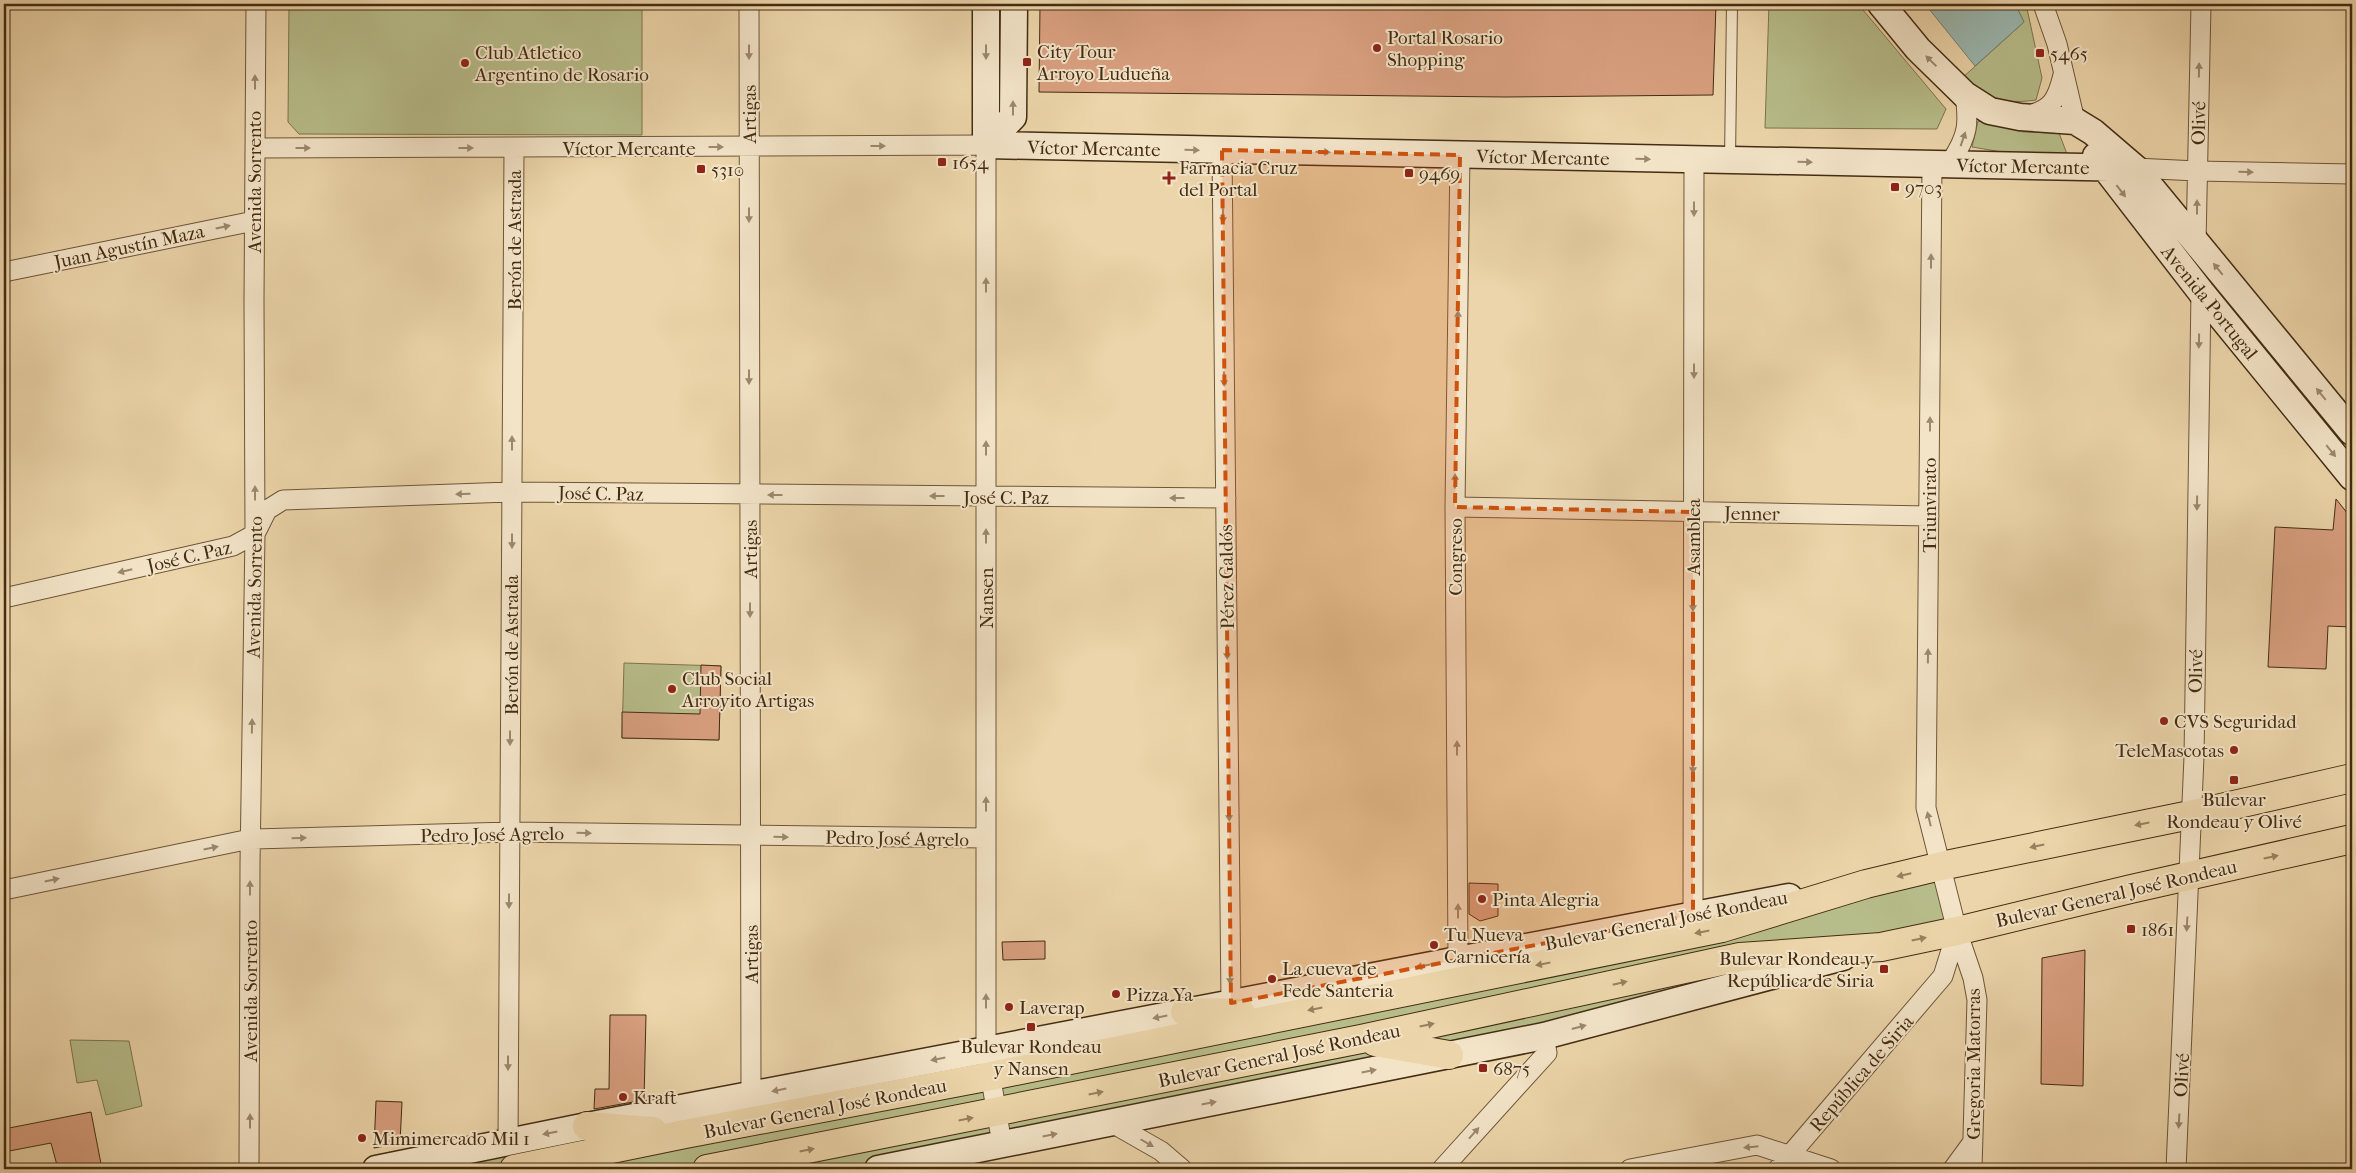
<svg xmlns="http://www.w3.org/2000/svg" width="2356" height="1173" viewBox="0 0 2356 1173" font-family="'IM FELL French Canon',serif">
<rect width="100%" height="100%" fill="#ecd5aa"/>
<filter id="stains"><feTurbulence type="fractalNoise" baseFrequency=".004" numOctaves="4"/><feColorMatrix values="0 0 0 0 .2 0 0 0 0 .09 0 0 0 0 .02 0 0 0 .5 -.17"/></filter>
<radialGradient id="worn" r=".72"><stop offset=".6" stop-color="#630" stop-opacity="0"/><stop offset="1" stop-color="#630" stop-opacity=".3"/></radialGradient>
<path fill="#b7bd8a" stroke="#7e744e" d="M289,4H642V135L299,134L288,122Z
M1769,4H1858L1946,109L1937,129L1765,128Z
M2015,4H2026L2042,78L2036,100C2002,105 1990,97 1961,79L2024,22Z
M1978,121L2024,132L2059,133L2067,154L2008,153L1972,147Z
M624,663L721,666L719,740L622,738Z
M1941,866L1957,931L1544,1036L878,1169H376Z
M70,1040L129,1041L142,1106L106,1115L97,1080L77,1083Z"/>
<path fill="#9ab7b0" stroke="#787f71" d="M1925,4H2015L2024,22L1975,66Z"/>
<path fill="#d9a080" stroke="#442c12" d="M1040,4H1716L1713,95L1506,97L1039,92Z
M2336,499L2352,519V627L2328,626L2326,669L2268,667L2275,527L2333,530Z
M701,665L721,666L719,740L622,738V712L700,714Z
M1469,883L1498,884V916L1480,921L1469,914Z
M1045,941V959L1003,960L1002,942Z
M2085,950L2083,1086L2041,1084L2042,958Z
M610,1015H646L644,1100L594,1109L595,1089H609Z
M376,1101L402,1102L400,1143L374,1148Z
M91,1112L102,1169H58L51,1143L4,1152V1129Z"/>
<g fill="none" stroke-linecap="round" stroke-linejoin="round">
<defs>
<path id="lane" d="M1730,160L1732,4"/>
<path id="street" d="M749,4L751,1095
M2043,4L2057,44L2075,121
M1965,95C1969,124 1968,135 1952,160L1932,165L1926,808L1957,931L1973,978L1977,1000L1972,1169
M2025,116C2052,110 2057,100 2063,75
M255,148L986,145V1050L1002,1144
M1222,150L1231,1003
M2135,168L2197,171L2352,174
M2196,243L2201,4
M4,272L254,221
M1455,507L1929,516
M4,598L233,546L255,534L267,510L283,500L512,492L1226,498
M4,890L250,839L510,832L986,838
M1693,915L1694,160
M1458,960L1455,507L1460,155
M1105,1125L1112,1123L1161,1151L1182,1169
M508,1142L514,148
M249,1169L250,864L255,534L254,301L256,4
M1442,1169L1547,1053L1544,1036
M1630,1169L1757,1145L1831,1169
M1778,1169L1943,976L1957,931
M1953,1169L1972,1143
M2176,1169L2194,757L2201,292"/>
<path id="secondary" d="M1881,4L1918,49L1965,95L1990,111L2020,117L2075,121L2093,132L2135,168L2352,432
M986,145L2135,168
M986,145L1013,117L1014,4
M986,145V4
M2096,156L2201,292L2352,477
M376,1169L587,1126L1789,897
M878,1169L1544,1036L1843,957"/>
<path id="primary" d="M1185,1012L1241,1013
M1375,1042L1449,1055
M587,1126L653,1131
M514,1169L685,1134L991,1076L1722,928L1866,884L1941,866L2190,815L2352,778
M707,1169L1361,1039L1740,957L1881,947L1957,931L2131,889L2352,839"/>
</defs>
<use href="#lane" stroke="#6e5638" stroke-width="12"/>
<use href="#street" stroke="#6e5638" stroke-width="21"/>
<use href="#secondary" stroke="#442c12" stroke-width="29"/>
<use href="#primary" stroke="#442c12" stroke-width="30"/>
<use href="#lane" stroke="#f3e4c8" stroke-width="10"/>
<use href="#street" stroke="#f3e4c8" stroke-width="19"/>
<use href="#secondary" stroke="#f3e4c8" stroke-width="26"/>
<use href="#primary" stroke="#ecd5aa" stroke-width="28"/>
</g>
<defs><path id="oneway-solid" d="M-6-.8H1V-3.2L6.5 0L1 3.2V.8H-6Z" transform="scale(1.25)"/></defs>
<g fill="#9c886d">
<use href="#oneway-solid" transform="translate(749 52) rotate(90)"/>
<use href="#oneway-solid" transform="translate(986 52) rotate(90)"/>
<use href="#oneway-solid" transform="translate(1931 61) rotate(-136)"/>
<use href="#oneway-solid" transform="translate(2199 70) rotate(-89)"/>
<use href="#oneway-solid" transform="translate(255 82) rotate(-90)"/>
<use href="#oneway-solid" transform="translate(1013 108) rotate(-90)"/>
<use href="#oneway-solid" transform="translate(1963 139) rotate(-71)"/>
<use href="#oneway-solid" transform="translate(878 146)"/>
<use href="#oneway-solid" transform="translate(716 147)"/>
<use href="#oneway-solid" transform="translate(303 148)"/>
<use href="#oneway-solid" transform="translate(466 148)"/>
<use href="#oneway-solid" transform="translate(1192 150) rotate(1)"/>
<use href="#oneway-solid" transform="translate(1323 152) rotate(1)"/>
<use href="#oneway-solid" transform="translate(1643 159) rotate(1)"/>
<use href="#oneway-solid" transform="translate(1805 162) rotate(1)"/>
<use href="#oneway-solid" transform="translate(2246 172) rotate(1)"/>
<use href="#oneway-solid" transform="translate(2121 191) rotate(52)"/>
<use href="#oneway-solid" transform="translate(2197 207) rotate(-90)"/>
<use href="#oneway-solid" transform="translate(1694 209) rotate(90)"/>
<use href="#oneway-solid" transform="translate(749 215) rotate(90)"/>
<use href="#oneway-solid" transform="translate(1223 216) rotate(89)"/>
<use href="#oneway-solid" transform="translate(223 227) rotate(-12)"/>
<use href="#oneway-solid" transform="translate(1931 261) rotate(-90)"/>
<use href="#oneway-solid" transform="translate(2218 269) rotate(-129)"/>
<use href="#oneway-solid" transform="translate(986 285) rotate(-90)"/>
<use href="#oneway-solid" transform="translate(1458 318) rotate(-89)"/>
<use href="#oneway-solid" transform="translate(2199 341) rotate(91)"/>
<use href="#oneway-solid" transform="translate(1694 371) rotate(90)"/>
<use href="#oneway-solid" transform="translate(749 377) rotate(90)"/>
<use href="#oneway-solid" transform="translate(1224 379) rotate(89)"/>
<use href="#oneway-solid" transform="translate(2321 394) rotate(-129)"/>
<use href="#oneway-solid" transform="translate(1930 424) rotate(-90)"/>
<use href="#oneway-solid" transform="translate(512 443) rotate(-90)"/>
<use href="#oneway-solid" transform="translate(986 448) rotate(-90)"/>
<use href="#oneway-solid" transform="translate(2331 451) rotate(51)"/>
<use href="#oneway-solid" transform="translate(1455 481) rotate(-89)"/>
<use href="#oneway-solid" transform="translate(255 493) rotate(-90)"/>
<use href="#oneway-solid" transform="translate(463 494) rotate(178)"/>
<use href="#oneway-solid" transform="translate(775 495) rotate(-180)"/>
<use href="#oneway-solid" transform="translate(937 496) rotate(-180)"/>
<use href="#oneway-solid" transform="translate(1177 498) rotate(-180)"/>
<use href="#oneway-solid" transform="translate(2197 503) rotate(91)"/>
<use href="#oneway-solid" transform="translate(986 536) rotate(-90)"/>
<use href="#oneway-solid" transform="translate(512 541) rotate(90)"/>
<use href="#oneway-solid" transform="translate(125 571) rotate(167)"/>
<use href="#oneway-solid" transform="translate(1693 604) rotate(90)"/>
<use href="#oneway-solid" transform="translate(750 610) rotate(90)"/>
<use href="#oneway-solid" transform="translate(1227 652) rotate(89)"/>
<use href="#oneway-solid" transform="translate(1928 656) rotate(-89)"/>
<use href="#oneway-solid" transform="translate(252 726) rotate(-89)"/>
<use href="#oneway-solid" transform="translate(510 738) rotate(90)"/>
<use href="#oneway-solid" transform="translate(1457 748) rotate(-90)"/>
<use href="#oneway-solid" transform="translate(1693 766) rotate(90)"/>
<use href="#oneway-solid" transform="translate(986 804) rotate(-90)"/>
<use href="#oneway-solid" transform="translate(1229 814) rotate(89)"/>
<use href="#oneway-solid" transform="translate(1929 819) rotate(-104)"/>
<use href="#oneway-solid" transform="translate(584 833) rotate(1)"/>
<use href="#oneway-solid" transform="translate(781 837) rotate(1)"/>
<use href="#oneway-solid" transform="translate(299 838) rotate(-2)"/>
<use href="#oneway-solid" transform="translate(211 848) rotate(-12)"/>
<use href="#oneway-solid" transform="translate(52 880) rotate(-12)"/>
<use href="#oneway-solid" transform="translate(250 888) rotate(-90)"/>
<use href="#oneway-solid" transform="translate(509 901) rotate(90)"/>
<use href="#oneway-solid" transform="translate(1458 911) rotate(-90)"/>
<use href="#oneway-solid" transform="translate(2187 924) rotate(93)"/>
<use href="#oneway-solid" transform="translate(1423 966) rotate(169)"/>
<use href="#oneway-solid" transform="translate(1230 977) rotate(89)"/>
<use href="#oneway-solid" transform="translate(986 1001) rotate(-90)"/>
<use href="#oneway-solid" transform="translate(1160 1017) rotate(169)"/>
<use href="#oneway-solid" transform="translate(1579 1027) rotate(-15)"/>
<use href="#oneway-solid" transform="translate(938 1059) rotate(169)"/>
<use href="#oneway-solid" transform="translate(508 1063) rotate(90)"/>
<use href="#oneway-solid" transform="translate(1369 1071) rotate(-11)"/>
<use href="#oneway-solid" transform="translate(779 1090) rotate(169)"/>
<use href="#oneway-solid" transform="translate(1209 1103) rotate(-11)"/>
<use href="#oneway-solid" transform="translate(250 1121) rotate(-90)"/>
<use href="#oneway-solid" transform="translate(2179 1121) rotate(93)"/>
<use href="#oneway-solid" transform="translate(550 1133) rotate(169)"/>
<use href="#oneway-solid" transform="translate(1474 1133) rotate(-48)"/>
<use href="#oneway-solid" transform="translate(1050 1135) rotate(-11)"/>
<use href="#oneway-solid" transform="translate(1147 1143) rotate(30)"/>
<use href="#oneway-solid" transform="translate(1751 1147) rotate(174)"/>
</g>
<g fill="#98805e">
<use href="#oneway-solid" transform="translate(2142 824) rotate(169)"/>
<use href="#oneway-solid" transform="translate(2037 846) rotate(168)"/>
<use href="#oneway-solid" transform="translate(2271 857) rotate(-12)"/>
<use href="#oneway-solid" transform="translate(1904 875) rotate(167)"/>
<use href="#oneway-solid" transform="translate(1702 932) rotate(169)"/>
<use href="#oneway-solid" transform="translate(1919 939) rotate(-12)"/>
<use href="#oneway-solid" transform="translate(1543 964) rotate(169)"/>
<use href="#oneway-solid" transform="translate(1620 983) rotate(-13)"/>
<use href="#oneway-solid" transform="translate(1315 1009) rotate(169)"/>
<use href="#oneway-solid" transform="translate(1427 1025) rotate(-12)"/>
<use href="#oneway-solid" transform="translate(1096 1093) rotate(-11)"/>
<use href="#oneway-solid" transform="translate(966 1119) rotate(-11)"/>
<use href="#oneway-solid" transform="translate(807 1150) rotate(-11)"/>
</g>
<path fill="#cf520d" fill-opacity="0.2" stroke="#cf520d" stroke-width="4" stroke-dasharray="10 6" stroke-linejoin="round" d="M1222,150L1460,155L1455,507L1693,512V915L1231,1003Z"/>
<g fill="#8f2418" stroke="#f3e4c8" stroke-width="2">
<circle cx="1377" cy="48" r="5"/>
<rect x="2035" y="48" width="10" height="10" rx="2.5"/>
<rect x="1022" y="57" width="10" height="10" rx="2.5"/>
<circle cx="465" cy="63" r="5"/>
<rect x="937" y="157" width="10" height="10" rx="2.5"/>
<rect x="696" y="164" width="10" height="10" rx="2.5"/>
<rect x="1404" y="168" width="10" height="10" rx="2.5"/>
<path d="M1166.5 170.5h5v5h5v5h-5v5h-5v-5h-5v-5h5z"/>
<rect x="1890" y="182" width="10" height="10" rx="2.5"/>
<circle cx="672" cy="689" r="5"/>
<circle cx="2164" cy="721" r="5"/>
<circle cx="2234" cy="750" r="5"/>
<rect x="2229" y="775" width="10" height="10" rx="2.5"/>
<circle cx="1482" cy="899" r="5"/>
<rect x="2126" y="924" width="10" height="10" rx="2.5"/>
<circle cx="1434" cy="945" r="5"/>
<rect x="1879" y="964" width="10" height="10" rx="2.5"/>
<circle cx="1272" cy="979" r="5"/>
<circle cx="1116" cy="994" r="5"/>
<circle cx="1009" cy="1007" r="5"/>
<rect x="1026" y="1022" width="10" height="10" rx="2.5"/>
<rect x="1478" y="1063" width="10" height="10" rx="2.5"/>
<circle cx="623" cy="1097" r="5"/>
<circle cx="362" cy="1138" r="5"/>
</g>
<g text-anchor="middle" stroke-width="4" stroke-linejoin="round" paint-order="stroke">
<g font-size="19" fill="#442c12" stroke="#f3e4c8" text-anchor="start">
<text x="1387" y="44">Portal Rosario<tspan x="1387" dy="22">Shopping</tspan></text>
<text x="1037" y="58">City Tour<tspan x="1037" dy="22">Arroyo Ludueña</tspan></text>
<text x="475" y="59">Club Atletico<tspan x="475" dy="22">Argentino de Rosario</tspan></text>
<text x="2050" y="60">5465</text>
<text x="952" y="169">1654</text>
<text x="1179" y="174">Farmacia Cruz<tspan x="1179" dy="22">del Portal</tspan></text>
<text x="711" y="176">5310</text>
<text x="1419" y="180">9469</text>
<text x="1905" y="194">9703</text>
<text x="682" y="685">Club Social<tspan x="682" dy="22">Arroyito Artigas</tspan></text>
<text x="2174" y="728">CVS Seguridad</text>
<text x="2224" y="757" text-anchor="end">TeleMascotas</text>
<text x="2234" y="806" text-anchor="middle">Bulevar<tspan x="2234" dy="22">Rondeau y Olivé</tspan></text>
<text x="1492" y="906">Pinta Alegria</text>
<text x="2141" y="936">1861</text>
<text x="1444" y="941">Tu Nueva<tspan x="1444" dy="22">Carnicería</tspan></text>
<text x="1874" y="965" text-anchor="end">Bulevar Rondeau y<tspan x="1874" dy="22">República de Siria</tspan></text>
<text x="1282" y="975">La cueva de<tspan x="1282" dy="22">Fede Santeria</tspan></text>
<text x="1126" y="1001">Pizza Ya</text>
<text x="1019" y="1014">Laverap</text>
<text x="1031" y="1053" text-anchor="middle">Bulevar Rondeau<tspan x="1031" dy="22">y Nansen</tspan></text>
<text x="1493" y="1075">6875</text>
<text x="633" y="1104">Kraft</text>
<text x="372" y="1145">Mimimercado Mil 1</text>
</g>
<g font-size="19" fill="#442c12" stroke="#f3e4c8">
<text transform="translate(749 114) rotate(-90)" y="7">Artigas</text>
<text transform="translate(2198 123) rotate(-89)" y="7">Olivé</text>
<text x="629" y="155">Víctor Mercante</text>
<text transform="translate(1094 148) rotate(1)" y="7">Víctor Mercante</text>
<text transform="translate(1543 157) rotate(1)" y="7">Víctor Mercante</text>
<text transform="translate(2023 166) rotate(1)" y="7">Víctor Mercante</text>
<text transform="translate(254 182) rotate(-90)" y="7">Avenida Sorrento</text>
<text transform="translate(514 240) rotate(-90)" y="7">Berón de Astrada</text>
<text transform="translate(129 246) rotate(-12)" y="7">Juan Agustín Maza</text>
<text transform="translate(2210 302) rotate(51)" y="7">Avenida Portugal</text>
<text transform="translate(601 493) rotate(1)" y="7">José C. Paz</text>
<text x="1006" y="504">José C. Paz</text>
<text transform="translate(1929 505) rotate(-90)" y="7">Triunvirato</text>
<text transform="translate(1752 513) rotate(1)" y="7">Jenner</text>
<text transform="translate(1693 537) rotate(-90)" y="7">Asamblea</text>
<text transform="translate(750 549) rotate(-90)" y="7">Artigas</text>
<text transform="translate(189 556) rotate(-13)" y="7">José C. Paz</text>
<text transform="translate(1455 557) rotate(-90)" y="7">Congreso</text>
<text transform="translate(1226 577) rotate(-91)" y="7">Pérez Galdós</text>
<text transform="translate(254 587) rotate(-89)" y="7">Avenida Sorrento</text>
<text transform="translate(986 598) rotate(-90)" y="7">Nansen</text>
<text transform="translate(511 645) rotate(-90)" y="7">Berón de Astrada</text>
<text transform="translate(2195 671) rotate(-89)" y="7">Olivé</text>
<text transform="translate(492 834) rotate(-1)" y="7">Pedro José Agrelo</text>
<text transform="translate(897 838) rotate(1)" y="7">Pedro José Agrelo</text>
<text transform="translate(2116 893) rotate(-13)" y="7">Bulevar General José Rondeau</text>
<text transform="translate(1666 920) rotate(-11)" y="7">Bulevar General José Rondeau</text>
<text transform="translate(751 954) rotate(-90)" y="7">Artigas</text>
<text transform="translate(250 991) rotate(-90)" y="7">Avenida Sorrento</text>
<text transform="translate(1279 1055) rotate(-12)" y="7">Bulevar General José Rondeau</text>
<text transform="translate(1973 1064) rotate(-90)" y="7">Gregoria Matorras</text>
<text transform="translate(1861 1073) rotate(-49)" y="7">República de Siria</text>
<text transform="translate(2181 1075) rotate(-87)" y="7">Olivé</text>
<text transform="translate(825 1108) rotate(-11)" y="7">Bulevar General José Rondeau</text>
</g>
</g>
<rect width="2356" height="1173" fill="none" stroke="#ecd5aa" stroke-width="20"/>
<rect x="5" y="5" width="2346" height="1163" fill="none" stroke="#442c12" stroke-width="2.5"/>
<rect x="10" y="10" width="2336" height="1153" fill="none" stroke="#442c12"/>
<rect width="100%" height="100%" filter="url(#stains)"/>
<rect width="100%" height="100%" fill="url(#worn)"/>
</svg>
